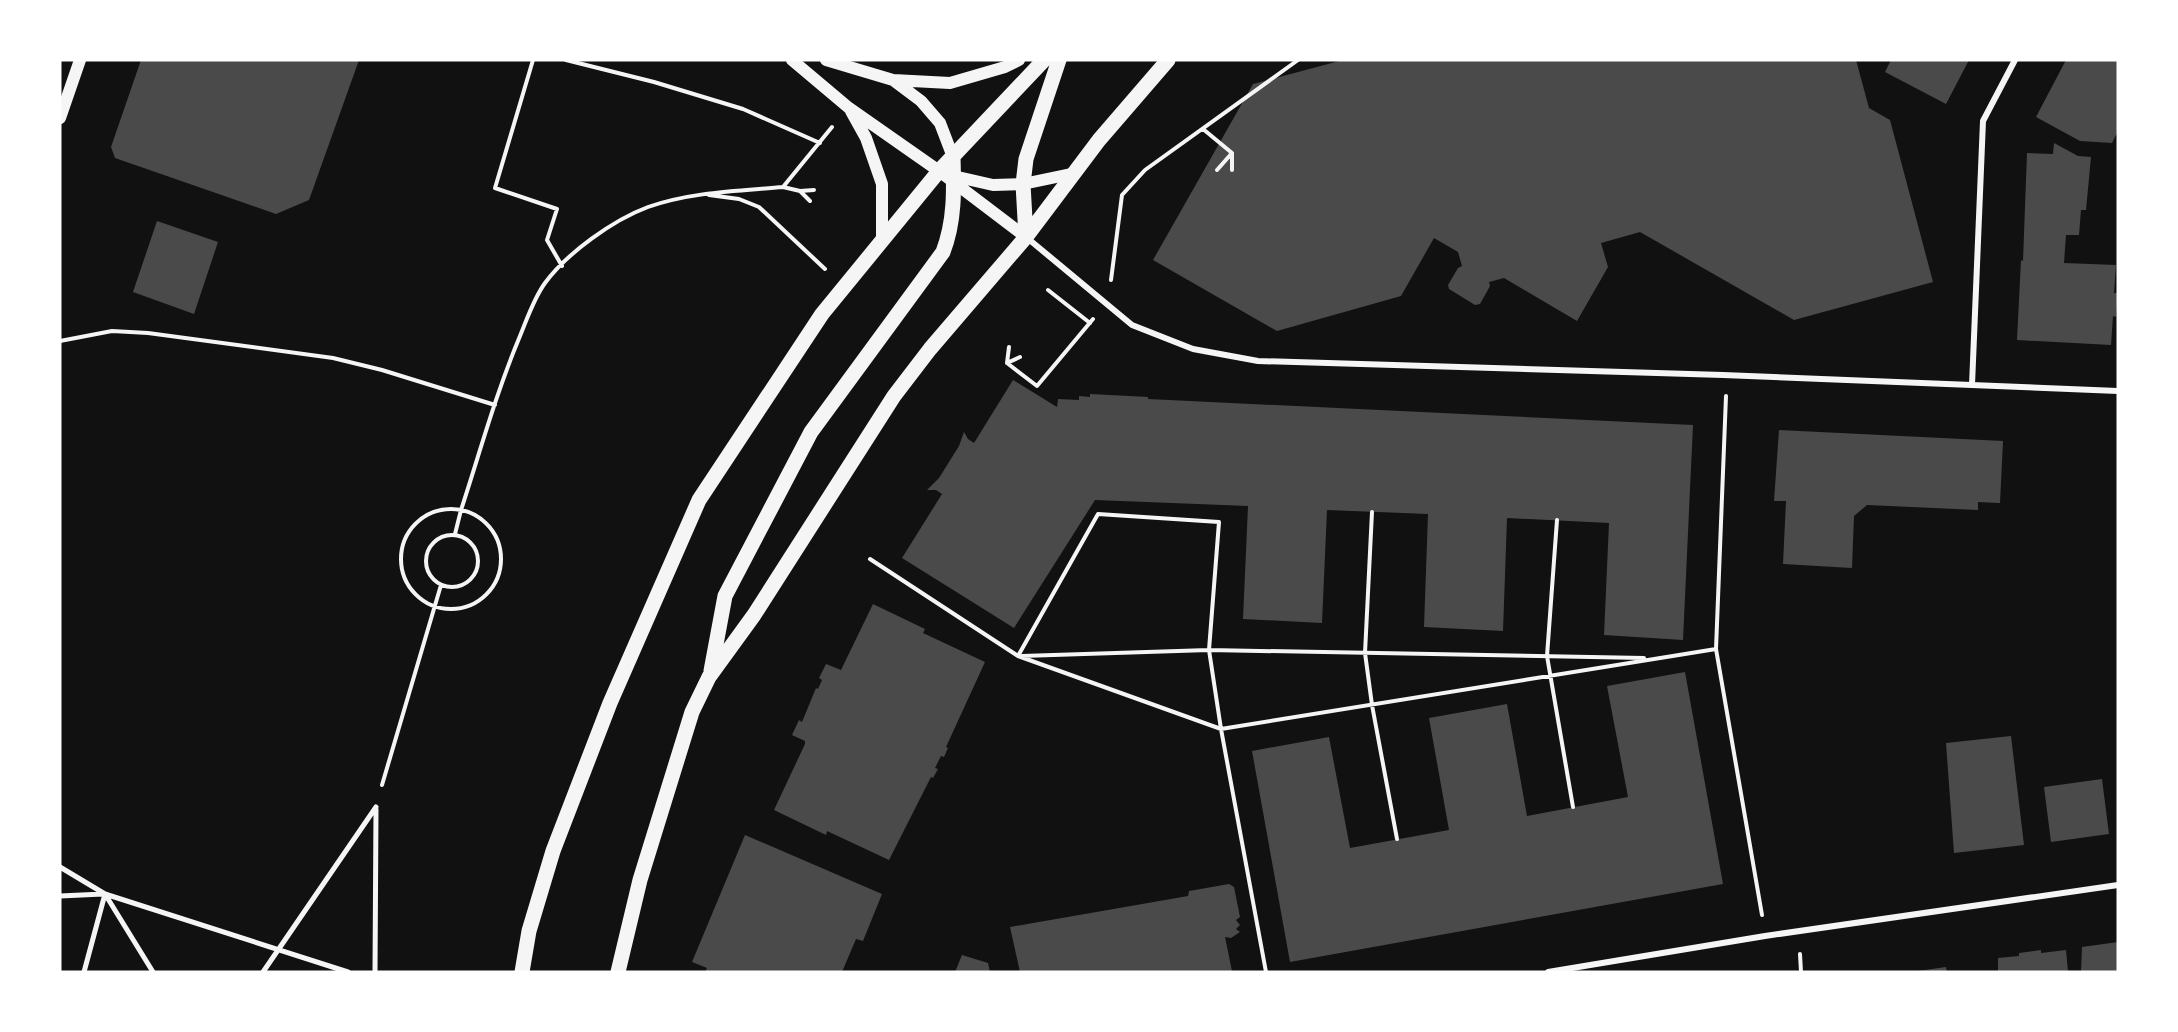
<svg xmlns="http://www.w3.org/2000/svg" width="2178" height="1032" viewBox="0 0 2178 1032" font-family="'Libre Baskerville',serif">
<rect width="100%" height="100%" fill="#111"/>
<path fill="#4a4a4a" d="M141,60H359L309,200L276,214L115,158L111,147Z
M1343,60H1856L1869,108L1890,120L1933,282L1794,320L1640,232L1601,243L1608,267L1577,321L1504,278L1489,282L1490,286L1480,304L1475,305L1449,289L1448,285L1458,268L1462,266L1458,252L1434,238L1401,296L1277,331L1153,260L1253,84Z
M1891,60H1969L1946,104L1885,72Z
M2066,60H2118V131L2112,143L2080,141L2036,117Z
M2054,143L2078,156L2091,157L2086,210H2081L2079,235H2066L2064,263L2116,265L2114,293H2118L2116,317L2113,316L2111,345L2017,340L2021,260L2023,261L2027,153L2053,154Z
M157,221L218,242L194,314L133,292Z
M1013,380L1057,407L1058,399L1079,400V396L1090,397V394L1148,397V399L1693,425L1683,640L1604,635L1609,523L1507,518L1503,631L1424,627L1428,514L1327,510L1322,623L1243,619L1248,506L1095,500L1014,628L902,558L942,494L936,490H927L939,478L959,446L964,432L968,439L974,443Z
M1779,430L2003,441L2000,503L1978,502V510L1867,505L1854,516L1852,568L1783,564L1786,501H1774Z
M873,604L925,629L923,633L985,662L946,747L948,748L944,757L941,756L935,768L938,769L933,778L931,777L889,860L827,831L826,835L774,810L805,744V741L792,735L799,720L802,722L816,688L818,689L822,680L819,678L826,664L841,670Z
M1685,672L1723,884L1290,962L1252,751L1329,737L1350,848L1449,830L1429,718L1507,704L1527,816L1628,797L1607,686Z
M2011,736L2024,845L1954,853L1946,743Z
M2102,779L2109,834L2051,842L2044,787Z
M745,835L882,894L863,941L856,939L842,972H705L707,968L692,962Z
M1229,884L1234,887L1240,917L1236,920L1240,925L1236,929L1240,932L1231,938L1225,937L1232,971L1230,972H1020L1010,927L1188,896L1189,891Z
M2118,942V972H2081L2082,947Z
M2041,950V953L2066,950L2068,972H1998V958L2019,956V953Z
M962,955L988,963L990,972H955Z
M1946,967L1947,972H1918V971Z"/>
<g fill="none" stroke-linecap="round" stroke-linejoin="round">
<path stroke="#f5f5f5" stroke-width="4" d="M533,60L495,188L557,209L547,240L562,266
M566,60L654,82L743,109L820,143
M1203,129L1232,153
M1217,170L1232,153V170
M783,187L800,191
M709,195L739,199L759,207L825,269
M810,201L800,191L814,190
M1111,280L1122,195L1145,170L1298,60
M1048,290L1090,323
M60,341L112,331L148,333L333,358L382,370L495,405
M1009,347L1007,363L1020,357
M1007,363L1037,386L1093,319
M1726,396L1716,649L1762,915
M401 559a50 50 0 1 1 100 0a50 50 0 1 1-100 0Z
M1372,512L1365,653L1372,705L1397,839
M1557,520L1547,656L1573,807
M455,534L461,510C480,452 496,393 520,336C527,319 534,298 545,283C567,253 613,220 648,207C691,192 737,191 783,187L832,127
M426 561a26 26 0 1 1 52 0a26 26 0 1 1-52 0Z
M870,559L1018,656L1221,729L1716,649
M1018,656L1098,514L1219,522L1209,650L1221,729L1266,972
M1022,656L1209,650L1644,658
M382,785L441,585
M1800,954L1801,972"/>
<path stroke="#f5f5f5" stroke-width="5" d="M60,867L105,894L348,972
M105,894L153,972
M60,896L103,894
M84,972L105,894
M263,972L376,807
M375,972L376,809"/>
<path stroke="#f5f5f5" stroke-width="6" d="M1026,237L1132,325L1193,349L1258,361L1723,375L2118,391
M1972,385L1983,121L2015,60
M1548,972L1765,936L2118,885"/>
<path stroke="#f5f5f5" stroke-width="12" d="M792,60L849,108L939,171L1026,237
M826,60L893,80L921,101L940,123L953,157
M893,80L950,83L1005,67L1019,60
M851,111L866,138L882,184V241
M60,118L80,60
M949,175L993,185L1023,184L1071,174"/>
<path stroke="#f5f5f5" stroke-width="15" d="M1026,237L1023,184L1026,159L1059,60
M711,671L725,596L811,432L943,252C955,221 954,189 953,157
M522,972L529,931L553,851L610,703L699,500L822,314L939,171L1044,60
M618,972L640,880L692,712L709,677L754,615L894,396L930,349L1026,237L1099,140L1168,60"/>
</g>
<rect width="2178" height="1032" fill="none" stroke="#ffffff" stroke-width="123"/>
</svg>
